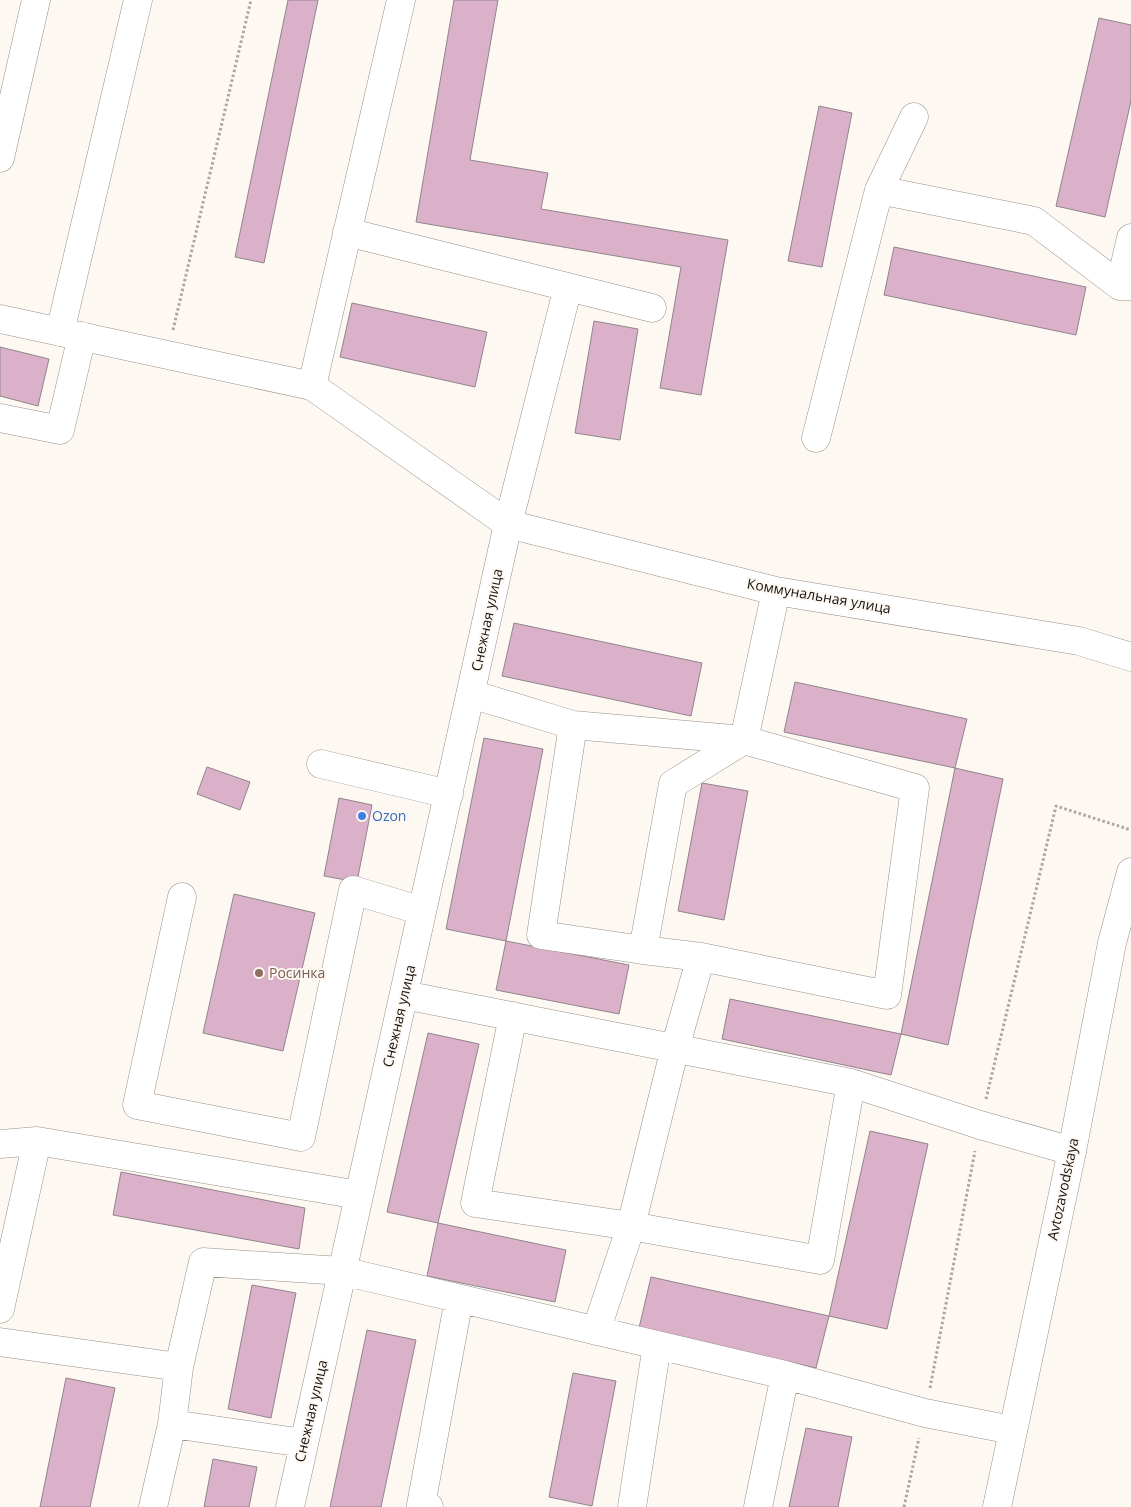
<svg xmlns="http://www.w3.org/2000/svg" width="1131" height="1507" viewBox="0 0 1131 1507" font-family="'Open Sans',sans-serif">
<rect width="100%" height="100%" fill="#fef8f3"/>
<path fill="#dbb0c9" stroke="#8f858b" d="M288,0H318L264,263L235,257Z
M454,0H498L470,160L548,173L541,209L728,240L701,395L660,388L681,267L416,222Z
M1099,18L1131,25V101L1105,217L1056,206Z
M819,106L852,113L822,267L788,261Z
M894,247L1086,287L1076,335L884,295Z
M352,303L487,332L475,387L340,357Z
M594,321L638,329L620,440L575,433Z
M0,347L49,359L38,406L0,396Z
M514,623L702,663L691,716L502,676Z
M795,682L967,719L955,768L784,732Z
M484,738L543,749L506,941L446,929Z
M207,767L250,782L240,810L197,794Z
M955,768L1003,779L948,1045L901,1034Z
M702,783L748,791L724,920L678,911Z
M339,798L372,805L357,882L324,876Z
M234,894L315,913L283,1051L203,1033Z
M506,941L629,965L619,1014L496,990Z
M730,999L901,1034L891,1075L722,1039Z
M428,1033L479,1044L438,1223L387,1212Z
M870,1131L928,1144L887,1329L829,1316Z
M121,1172L305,1208L299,1249L113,1215Z
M438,1223L566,1250L555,1302L427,1276Z
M651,1277L829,1316L816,1368L639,1328Z
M252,1285L296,1293L271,1418L228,1409Z
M367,1330L416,1340L381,1507H330Z
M573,1373L616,1381L592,1506L549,1497Z
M66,1378L115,1388L90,1507H40Z
M806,1428L852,1437L838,1507H789Z
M213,1459L257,1467L249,1507H204Z"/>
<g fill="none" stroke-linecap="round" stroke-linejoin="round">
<defs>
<path id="minor" d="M401,0L312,386L508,524L776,591L1079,641L1131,657
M0,158L36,0
M879,190L1034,221L1120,286H1131
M347,232L652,308
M1120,286L1131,238
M0,319L312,386
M60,332L138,0
M0,418L60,430L82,336
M816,438L879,190L914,117
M471,694L573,725L744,740L915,788L887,995L701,957
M573,725L541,935L643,950
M321,764L449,794
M182,897L137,1105L301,1137L353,890L422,911
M404,995L851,1083L980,1125L1072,1151
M513,1016L475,1203L631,1226L820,1260L851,1083
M0,1144L37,1141
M0,1309L37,1141L359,1195
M596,1331L631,1226L675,1048L701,957L643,950L673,784L744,740L776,591
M0,1342L179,1367
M172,1424L304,1443
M153,1507L172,1424L179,1367L203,1262L342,1271L785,1375L925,1413L1012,1430
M290,1507L508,524L568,287
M429,1507L421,1505L459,1299
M632,1507L657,1345
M758,1507L785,1375"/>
<path id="major" d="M997,1507L1072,1151L1112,943L1131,872"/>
</defs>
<use href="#minor" stroke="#988f88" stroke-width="29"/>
<use href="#major" stroke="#988f88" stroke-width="29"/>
<path stroke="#aba6a2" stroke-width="3" stroke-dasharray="2.5 2.5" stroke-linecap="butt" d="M173,330L251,0
M986,1099L1056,806L1131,830
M930,1388L975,1151
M904,1507L919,1438"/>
<use href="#minor" stroke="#fff" stroke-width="28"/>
<use href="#major" stroke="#fff" stroke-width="28"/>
</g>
<circle fill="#3f7fe0" stroke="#fef8f3" stroke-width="2" cx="362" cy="816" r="5"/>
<circle fill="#8d6e63" stroke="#fef8f3" stroke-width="2" cx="259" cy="973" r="5"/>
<g text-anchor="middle" stroke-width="4" stroke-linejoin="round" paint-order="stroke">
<g font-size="14" fill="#181412" stroke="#fef8f3">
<text transform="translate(819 596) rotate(10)" y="5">Коммунальная улица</text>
<text transform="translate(487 620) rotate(-78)" y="5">Снежная улица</text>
<text transform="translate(399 1016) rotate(-77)" y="5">Снежная улица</text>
<text transform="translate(1063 1189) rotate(-78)" y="5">Avtozavodskaya</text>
<text transform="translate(311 1411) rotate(-77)" y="5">Снежная улица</text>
</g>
<g font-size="14" fill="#366cbe" stroke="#fef8f3" text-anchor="start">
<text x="372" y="821">Ozon</text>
</g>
<g font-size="14" fill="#785e54" stroke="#fef8f3" text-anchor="start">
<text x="269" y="978">Росинка</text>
</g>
</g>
</svg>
